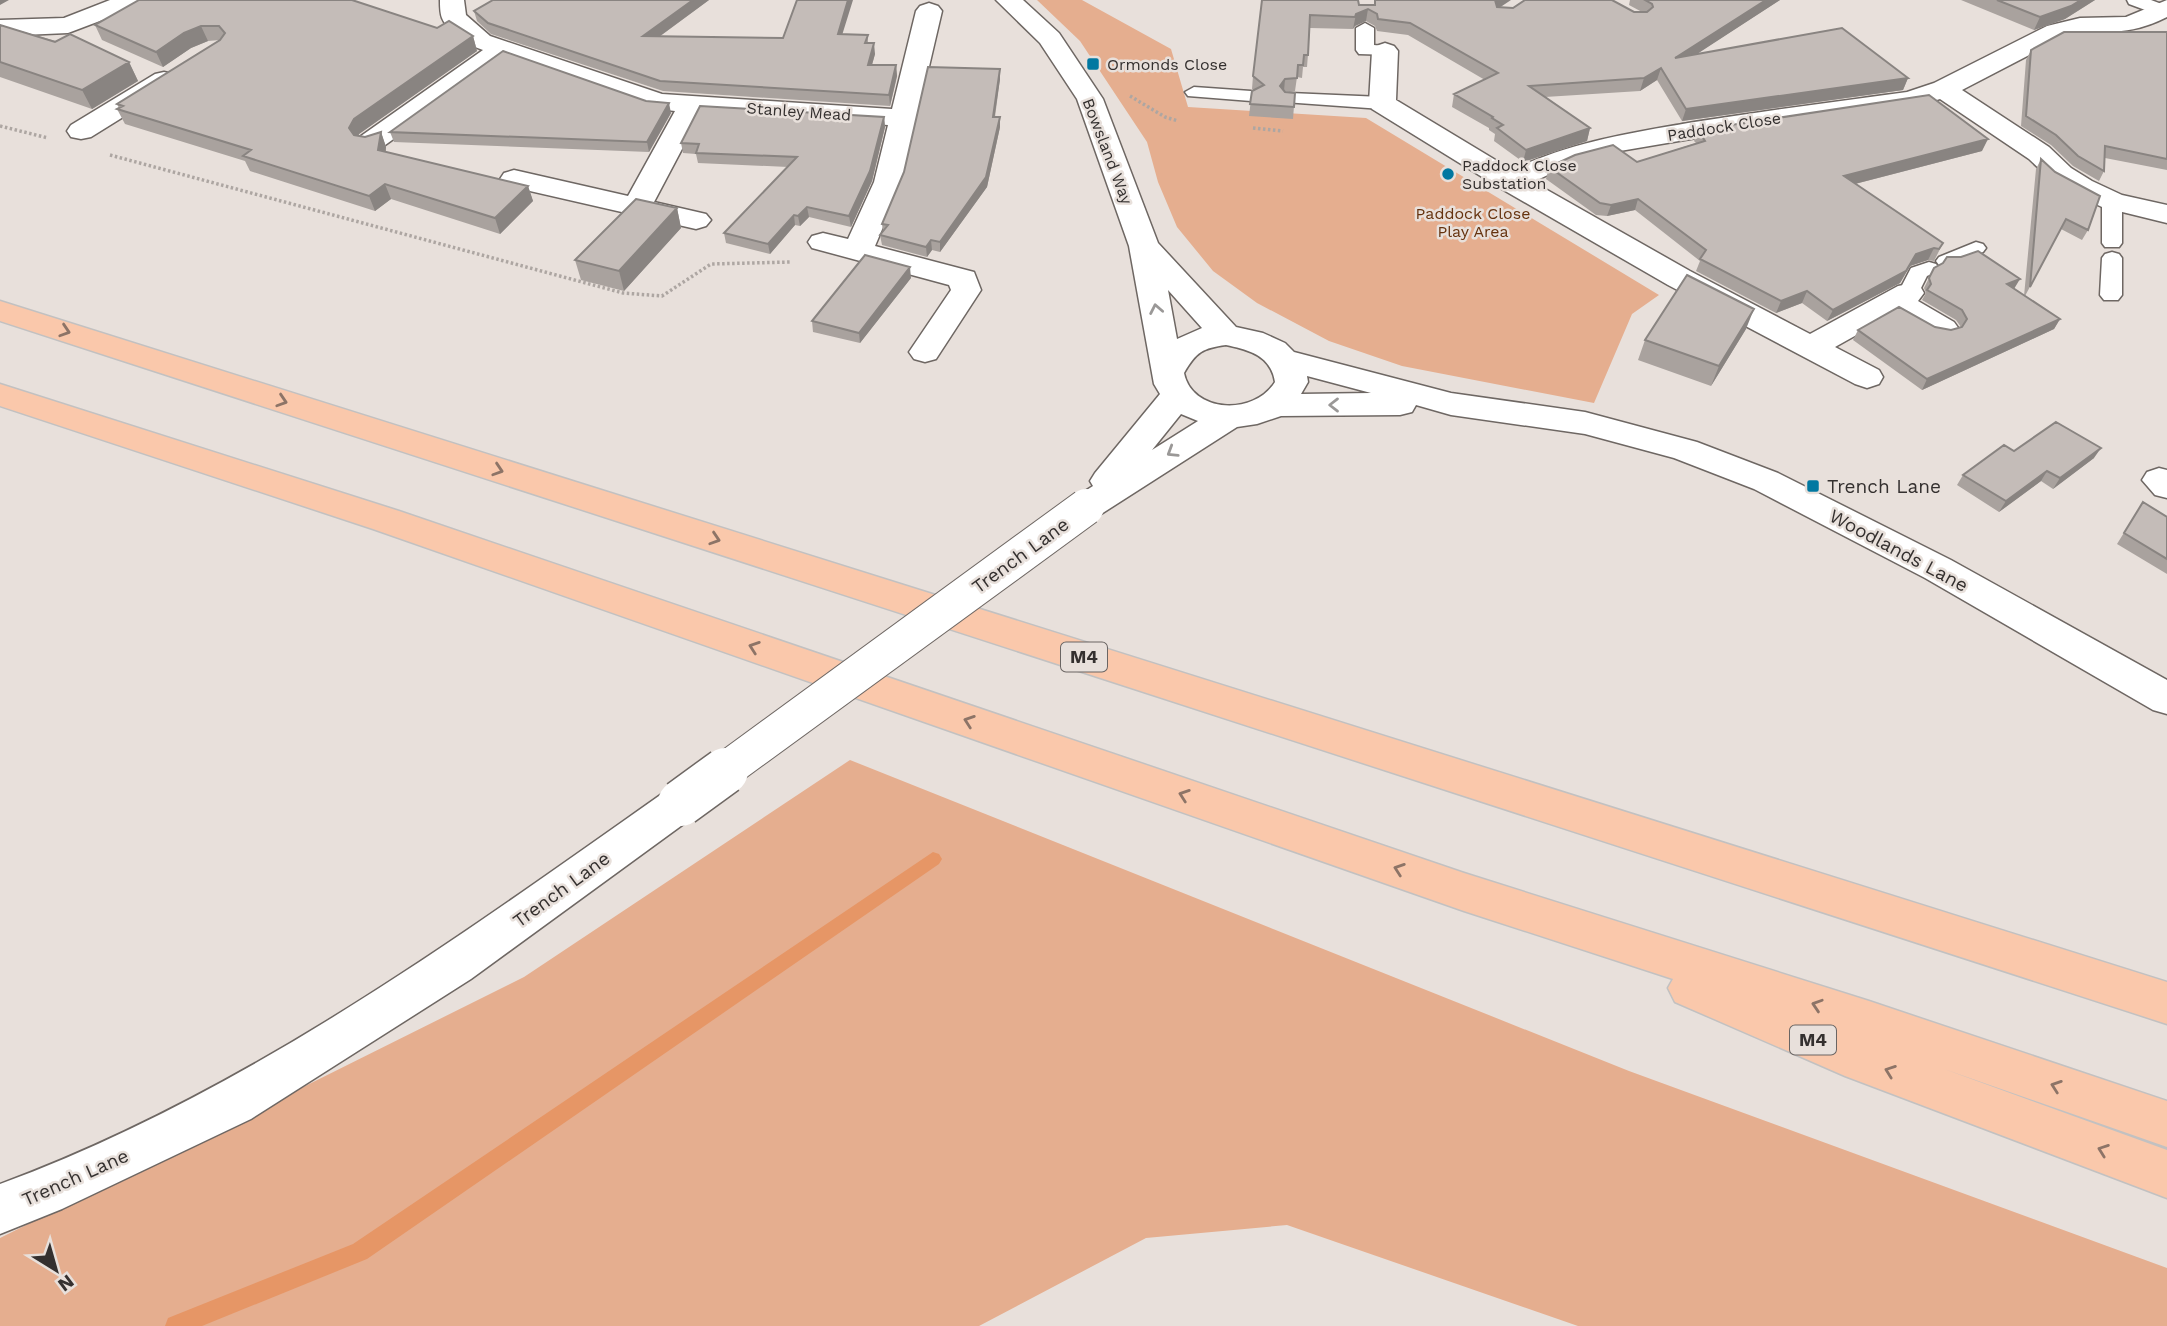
<svg xmlns="http://www.w3.org/2000/svg" width="2167" height="1326" viewBox="0 0 2167 1326" font-family="'Work Sans',sans-serif">
<rect width="100%" height="100%" fill="#e8e0db"/>
<path fill="#e5ae8f" d="M1037,0H1082L1171,49L1188,107L1366,118L1659,295L1632,314L1594,403L1402,366L1329,341L1257,303L1213,271L1177,227L1158,182L1147,142L1080,41Z
M850,760L1629,1071L2167,1268V1326H1578L1287,1225L1146,1238L979,1326H0V1238L524,977Z"/>
<g fill="none" stroke-linecap="round" stroke-linejoin="round">
<path fill="#e69666" fill-rule="evenodd" d="M933,852L939,854L942,859L939,864L367,1259L202,1326H165L168,1318L353,1244Z"/>
<defs>
<path id="service" d="M2127,0H2151L2167,6V14H2156L2129,4Z
M1365,23L1374,28V45L1391,47L1394,51L1391,55L1359,54L1356,50V28Z
M1194,87L1251,91L1260,96L1251,101L1188,96L1185,92Z
M1290,93L1382,97L1391,103L1382,109L1284,102L1281,98L1284,94Z
M2112,195L2119,197L2122,201V243L2119,247H2105L2102,243V201L2105,197Z
M1976,242L1983,244L1986,248L1983,252L1953,265H1939L1936,261L1939,257Z
M2112,252L2119,254L2122,258V295L2118,300H2104L2100,295L2102,258L2105,254Z
M1929,262L1936,264L1939,268L1936,272L1927,276L1916,298H1902L1898,293L1911,268Z"/>
<path id="minor" d="M110,0H145L142,5L68,33L0,36V20L64,18Z
M440,0H464L466,15L490,36L662,94L892,109L916,11L920,6L929,3L938,6L942,11L902,182L875,246L974,272L981,290L936,359L925,362L914,359L909,352L951,290L949,285L812,248L808,242L812,236L823,233L848,239L874,182L888,125L701,113L654,202L706,214L711,220L706,226L696,229L504,185L500,179L504,173L514,170L628,196L675,111L649,108L506,58L381,148L371,150L361,148L357,142L361,136L483,50C470,46 447,31 442,18C440,13 440,5 440,0Z
M2167,0V17C2126,38 2105,28 2064,37L1962,90L2049,147L2071,168L2092,181L2122,195L2167,205V223L2102,207L2072,193L2051,180L2029,159L1940,99L1911,108L1732,132L1620,151L1571,164L1533,182L1690,271L1810,334L1898,286L1909,284L1920,286L1924,293L1918,301L1954,322L1959,329L1954,336C1932,342 1913,325 1894,314L1835,347L1879,370L1883,377L1879,384L1867,388L1855,384L1668,285L1500,188L1372,109L1369,103L1372,51L1376,46L1385,43L1394,46L1398,51L1396,100L1512,170C1572,142 1625,134 1688,123C1761,111 1834,102 1907,92L1934,83L2047,26L2080,18L2126,17Z
M164,72L173,74L177,80L173,86L91,137L81,139L71,137L67,131L71,125L155,74Z
M2159,468L2167,470V498L2155,495L2142,480L2147,472Z"/>
<path id="tertiary" d="M996,0H1023L1059,33L1103,99L1158,243L1236,327L1263,333L1285,343L1294,352L1451,393L1585,412L1697,442L1778,473L1951,560L2167,680V714L2153,710L1925,578L1754,489L1674,458L1585,434L1451,415L1416,405L1412,412L1400,415L1281,416L1257,424L1237,427L1098,516L1086,519L1074,516L1068,507L1074,498L1093,486L1090,481L1095,473L1160,394L1154,384L1129,246L1077,99L1040,43ZM1168,290L1202,328L1177,339ZM1226,345C1250,350 1271,356 1275,382C1254,416 1192,413 1184,373C1196,352 1203,348 1226,345ZM1307,376L1371,393L1301,394L1308,382ZM1181,414L1198,421L1152,450Z
M681,786L696,791L702,803L696,815L471,979L251,1119L62,1209L0,1234V1184C244,1094 456,939 666,791Z"/>
<path id="motorway" d="M0,301L2167,982V1024L0,321Z
M0,384L399,511L1464,873L1869,1001L2167,1101V1147L1944,1069L2167,1150V1198L1845,1076L1675,1002L1668,988L1673,979L1464,911L373,529L0,406Z"/>
</defs>
<use href="#service" stroke="#6e6763" stroke-width="3"/>
<use href="#minor" stroke="#6e6763" stroke-width="3"/>
<use href="#tertiary" stroke="#6e6763" stroke-width="3"/>
<use href="#motorway" stroke="#c2c1c1" stroke-width="3"/>
<path stroke="#ada6a2" stroke-width="3.5" stroke-dasharray="2.5 2.5" stroke-linecap="butt" d="M1130,96L1165,117L1178,121
M0,126L48,138
M1253,128L1283,131
M110,155L623,293L662,296L711,264L791,262"/>
<use href="#service" fill="#fff" fill-rule="evenodd"/>
<use href="#minor" fill="#fff" fill-rule="evenodd"/>
<use href="#tertiary" fill="#fff" fill-rule="evenodd"/>
<use href="#motorway" fill="#fac8ab" fill-rule="evenodd"/>
<defs>
<path id="tertiary-bridge-far1" d="M723,772L1086,507"/>
<path id="tertiary-bridge" d="M681,803L725,771"/>
</defs>
<use href="#tertiary-bridge-far1" stroke="#6e6763" stroke-width="38" stroke-linecap="butt"/>
<use href="#tertiary-bridge" stroke="#6e6763" stroke-width="49" stroke-linecap="butt"/>
<use href="#tertiary-bridge-far1" stroke="#fff" stroke-width="36"/>
<use href="#tertiary-bridge" stroke="#fff" stroke-width="46"/>
</g>
<path fill="#a9a29e" d="M139,0L437,28L473,36L477,51L359,134L358,136L365,137L381,132L386,147V152L528,186L533,201L500,234L391,199L375,211L250,171L245,161L125,124L117,109L119,108L117,104L220,40L208,41L191,48L163,67L102,40L95,25Z
M709,0L659,37L783,38L843,34L868,35V43L875,54L872,65H896L897,76L890,106L663,91L491,34L477,21L474,11Z
M1262,0L1359,5L1499,8L1642,12L1629,5L1630,0H1780L1696,54L1908,78L1903,90L1682,121L1657,80L1640,91L1545,97L1590,128L1587,141L1523,162L1494,141L1495,134L1489,130V128L1452,107L1454,94L1485,80L1408,35L1377,31L1375,26L1366,21L1355,26L1353,29L1310,28L1307,67H1303L1302,78L1297,77L1295,91H1284L1295,93L1293,119L1249,116L1252,91L1254,90L1252,89L1253,76Z
M1961,0H2095L2065,19L2034,30Z
M0,25L129,62L138,81L92,109L0,77Z
M2167,32V170L2105,158L2104,171L2099,181L2073,166L2051,145L2021,126L2026,60L2031,50Z
M1000,69V79L995,117L1000,127L987,187L940,252L932,250L927,257L882,245L880,235L883,232L882,224L904,172Z
M671,113L649,152L394,142L390,132Z
M884,117L885,127L872,181L851,227L809,217L800,226L795,225L770,254L726,243L724,233L788,167L698,163L696,154L683,153L681,143Z
M1698,130L1982,151L1855,184L1943,243L1934,261L1928,260L1910,266L1900,283L1827,321L1802,303L1776,313L1696,271L1700,261L1635,210L1607,216L1596,215L1546,179L1549,167L1637,162L1696,143L1694,141Z
M2041,159L2088,230L2082,240L2061,229L2025,296L2060,319L2054,329L1922,390L1853,340L1858,330H1951L1961,327L1956,320L1922,300L1926,293L1924,288L1934,268L2014,289L2024,296L2036,169Z
M677,208L681,228L624,291L581,280L575,260Z
M911,278L860,343L813,332L812,321Z
M1746,329L1711,386L1638,360L1645,340Z
M2014,451L2094,458L2053,489L2041,481L1999,512L1957,485L1963,475Z
M2143,502L2167,517V574L2117,544Z"/>
<path fill="#898481" d="M0,0H9L0,5Z
M693,0H709L645,47L643,36Z
M848,0H853L839,45L838,34Z
M1495,0H1511L1493,12Z
M1766,0H1780L1671,71L1675,58Z
M2081,0H2095L2065,19L2034,30L2040,17Z
M1368,9L1366,21L1355,26L1353,29L1356,14Z
M201,26L208,41L191,48L163,67L156,52L184,33Z
M473,36L477,51L359,134L355,143L349,128L354,119Z
M874,43L875,54L869,75L868,65Z
M129,62L138,81L92,109L82,90Z
M896,65L897,76L890,106L889,95Z
M1661,68L1657,80L1640,91L1644,78Z
M1000,69V79L993,127V117Z
M1908,78L1903,90L1682,121L1686,109Z
M1285,79L1284,91L1280,86Z
M669,103L671,113L649,152L647,142Z
M884,117L885,127L872,181L851,227L849,216Z
M1000,117V127L987,187L940,252V242Z
M1590,128L1587,141L1523,162L1526,150Z
M381,132L386,147L384,165L378,150Z
M1988,139L1982,151L1839,188L1844,176Z
M385,184L391,199L375,211L369,196Z
M528,186L533,201L500,234L495,218Z
M1638,199L1635,210L1607,216L1611,205Z
M807,207L809,217L800,226L798,216Z
M677,208L681,228L624,291L619,271Z
M794,215L795,225L770,254L768,244Z
M931,240L932,250L927,257L926,247Z
M1934,248L1928,260L1910,266L1900,283L1827,321L1833,310L1916,254Z
M910,267L911,278L860,343L859,333Z
M2020,279L2014,289L2007,284Z
M1807,291L1802,303L1776,313L1781,301Z
M1754,309L1746,329L1711,386L1719,366Z
M2060,319L2054,329L1922,390L1927,379Z
M2101,448L2094,458L2053,489L2060,478Z
M2047,471L2041,481L1999,512L2006,501Z"/>
<path fill="#c4bcb8" stroke="#898481" stroke-width="2" d="M139,0H352L437,28L449,21L473,36L354,119L349,128L354,135L365,137L381,132L378,150L528,186L495,218L385,184L369,196L243,156L251,150L117,109L123,106L117,104L220,40L225,33L219,26H201L184,33L156,52L95,25Z
M493,0H693L643,36L783,38L797,0H848L838,34L868,35L865,43H874L868,65H896L889,95L660,81L488,23L474,11Z
M1262,0H1358L1359,5H1375V0H1495L1497,7L1513,8L1525,0H1612L1634,12H1647L1653,7L1652,4L1645,0H1766L1675,58L1842,28L1908,78L1686,109L1661,68L1644,78L1529,86L1590,128L1526,150L1497,128L1503,125L1492,118L1493,117L1454,94L1498,73L1410,23L1378,19L1377,14L1368,9L1356,14L1355,17L1310,15L1308,55H1304L1303,65H1298L1297,78L1285,79L1280,86L1285,92L1295,93L1294,107L1250,104L1252,91L1264,85L1253,76Z
M1997,0H2081L2071,6L2040,17Z
M0,25L55,42L70,34L129,62L82,90L0,62Z
M2064,32H2167V159L2105,146L2104,171L2078,156L2056,135L2026,116L2031,50Z
M503,51L646,101L669,103L647,142L390,132Z
M928,67L1000,69L993,117H1000L986,177L940,242L931,240L926,247L880,235L888,225L882,224L904,172Z
M1929,95L1988,139L1844,176L1943,243L1939,249L1934,248L1916,254L1906,271L1833,310L1807,291L1781,301L1700,259L1706,250L1638,199L1611,205L1600,203L1549,167L1575,155L1613,145L1637,162L1705,141L1698,130Z
M700,106L884,117L870,171L849,216L807,207L798,216L794,215L768,244L724,233L797,157L696,153L699,144L681,143Z
M2041,159L2055,172L2100,196L2088,230L2066,219L2030,287Z
M636,199L677,208L619,271L575,260Z
M1978,251L2020,279L2007,284L2060,319L1927,379L1858,330L1899,307L1935,327L1951,330L1962,327L1967,319L1962,310L1927,290L1931,284L1929,278L1934,268L1943,263L1947,257H1961Z
M865,255L910,267L859,333L812,321Z
M1687,275L1754,309L1719,366L1645,340Z
M2056,422L2101,448L2060,478L2047,471L2006,501L1963,475L2004,445L2014,451Z
M2143,502L2167,517V559L2124,533Z"/>
<defs><path id="oneway-chevron" d="M-2-3.5L2.5 0L-2 3.5" fill="none" stroke-width="1.6" stroke-linecap="round" stroke-linejoin="round" transform="scale(1.75)"/></defs>
<g stroke="#9a9897">
<use href="#oneway-chevron" transform="translate(1156 309) rotate(-101)"/>
<use href="#oneway-chevron" transform="translate(1334 405) rotate(180)"/>
<use href="#oneway-chevron" transform="translate(1172 452) rotate(148)"/>
</g>
<g stroke="#8d7467">
<use href="#oneway-chevron" transform="translate(65 331) rotate(18)"/>
<use href="#oneway-chevron" transform="translate(282 401) rotate(18)"/>
<use href="#oneway-chevron" transform="translate(498 470) rotate(18)"/>
<use href="#oneway-chevron" transform="translate(715 539) rotate(18)"/>
<use href="#oneway-chevron" transform="translate(754 647) rotate(-161)"/>
<use href="#oneway-chevron" transform="translate(969 721) rotate(-161)"/>
<use href="#oneway-chevron" transform="translate(1184 795) rotate(-161)"/>
<use href="#oneway-chevron" transform="translate(1399 869) rotate(-161)"/>
<use href="#oneway-chevron" transform="translate(1817 1005) rotate(-162)"/>
<use href="#oneway-chevron" transform="translate(1890 1071) rotate(-160)"/>
<use href="#oneway-chevron" transform="translate(2056 1086) rotate(-161)"/>
<use href="#oneway-chevron" transform="translate(2103 1150) rotate(-160)"/>
</g>
<g fill="#0178a1" stroke="#e8e0db" stroke-width="2.5">
<rect x="1086" y="57" width="14" height="14" rx="3.5"/>
<circle cx="1448" cy="174" r="7"/>
<rect x="1806" y="479" width="14" height="14" rx="3.5"/>
</g>
<g text-anchor="middle" stroke-width="5" stroke-linejoin="round" paint-order="stroke">
<g font-size="16" fill="#34302f" stroke="#e8e0db" text-anchor="start">
<text x="1107" y="70">Ormonds Close</text>
<text x="1462" y="171">Paddock Close<tspan x="1462" dy="18">Substation</tspan></text>
</g>
<g font-size="16" fill="#34302f" stroke="#e8e0db">
<text transform="translate(799 111) rotate(4)" y="6">Stanley Mead</text>
<text transform="translate(1724 126) rotate(-9)" y="6">Paddock Close</text>
<text transform="translate(1108 151) rotate(69)" y="6">Bowsland Way</text>
</g>
<g font-size="16" fill="#65320e" stroke="#e8e0db">
<text x="1473" y="219">Paddock Close<tspan x="1473" dy="18">Play Area</tspan></text>
</g>
<g fill="#e8e0db" stroke="#6a6563" stroke-width="2">
<rect x="1061" y="642.5" width="46" height="29" rx="5"/>
<rect x="1790" y="1025.5" width="46" height="29" rx="5"/>
</g>
<g font-size="18" font-weight="bold" fill="#34302f">
<text x="1084" y="663">M4</text>
<text x="1813" y="1046">M4</text>
</g>
<g font-size="19" fill="#34302f" stroke="#e8e0db" text-anchor="start">
<text x="1827" y="493">Trench Lane</text>
</g>
<g font-size="19" fill="#34302f" stroke="#e8e0db">
<text transform="translate(1899 550) rotate(28)" y="7">Woodlands Lane</text>
<text transform="translate(1020 555) rotate(-36)" y="7">Trench Lane</text>
<text transform="translate(561 889) rotate(-36)" y="7">Trench Lane</text>
<text transform="translate(75 1177) rotate(-24)" y="7">Trench Lane</text>
</g>
</g>
<g transform="translate(56 1270) rotate(143)" stroke="#e8e0db" stroke-width="5" paint-order="stroke">
<path d="M0-5L12 26L0 18L-12 26Z" fill="#34302f"/>
<text y="-10" font-size="19" font-weight="bold" text-anchor="middle" fill="#34302f">N</text>
</g>
</svg>
